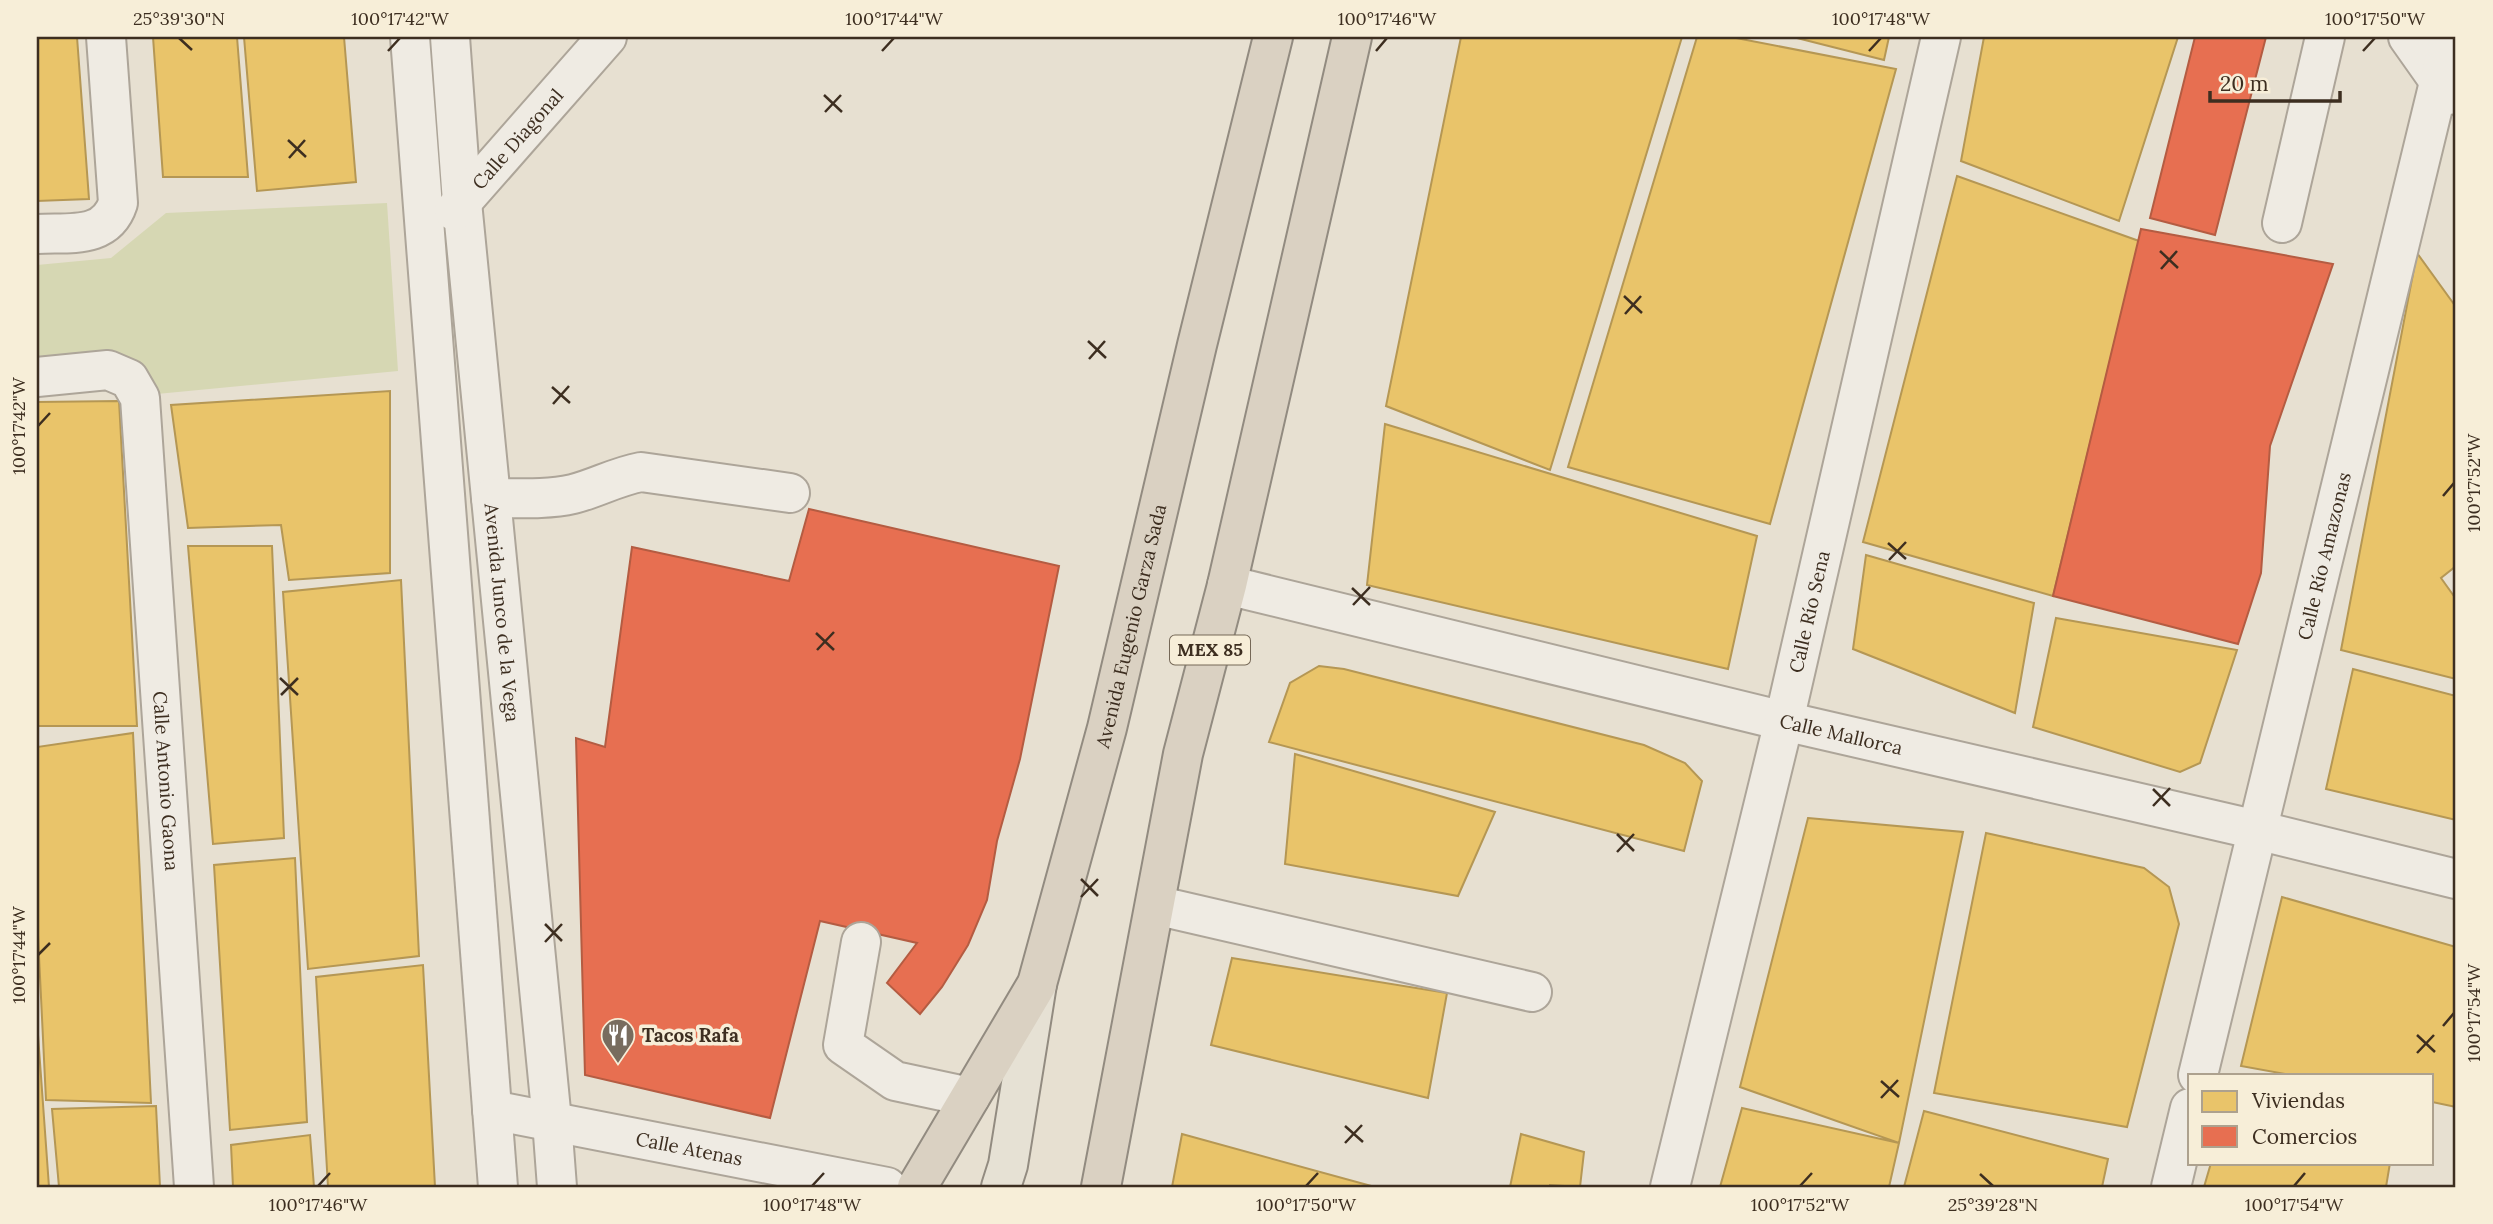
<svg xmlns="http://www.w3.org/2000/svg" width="2493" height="1224" viewBox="0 0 2493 1224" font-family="Lora,serif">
<rect width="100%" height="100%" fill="#e7e0d1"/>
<path fill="#d6d7b3" d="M387,203L398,371L157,394L37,371V265L111,258L166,213Z"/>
<path fill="#e9c46a" stroke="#b59754" stroke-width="2" d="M37,37H77L89,199L37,201Z
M153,37H237L248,177H163Z
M244,37H344L356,182L257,191Z
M1461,37H1682L1550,470L1386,406Z
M1697,37H1731L1896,69L1770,524L1568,467Z
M1793,37H1889L1884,60Z
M1984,37H2178L2119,221L1961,161Z
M1957,176L2139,241L2053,596L1863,542Z
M2417,253L2456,307V566L2441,578L2456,599V679L2341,650Z
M390,391V573L289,580L281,525L188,528L171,405Z
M119,401L137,726H37V402Z
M1385,424L1757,536L1728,669L1367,585Z
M188,546H272L284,838L213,844Z
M1866,555L2034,603L2015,713L1853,649Z
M401,580L419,956L308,969L283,592Z
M2056,618L2237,650L2200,763L2180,772L2033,727Z
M1319,666L1344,669L1644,745L1685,763L1702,781L1684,851L1269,742L1290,683Z
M2353,669L2456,696V820L2326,789Z
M133,733L151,1103L46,1100L37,915V747Z
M1295,754L1495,812L1458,896L1285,864Z
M1808,818L1963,832L1899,1143L1740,1087Z
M1986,833L2144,868L2169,887L2179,924L2127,1127L1934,1093Z
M295,858L307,1122L230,1130L214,865Z
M2282,897L2456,947V1107L2432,1102V1075H2291L2241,1066Z
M1232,958L1447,993L1428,1098L1211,1045Z
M423,965L435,1187H328L316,977Z
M37,1021L49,1187H37Z
M156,1106L160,1187H59L52,1109Z
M1742,1108L1899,1143L1889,1187H1720Z
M1924,1111L2108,1159L2102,1187H1904Z
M1182,1134L1375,1187H1172Z
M1521,1134L1584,1152L1580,1187L1550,1185V1187H1510Z
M310,1135L314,1187H233L231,1145Z
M2211,1163H2390L2386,1187H2204Z"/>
<path fill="#e76f51" stroke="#b45c42" stroke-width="2" d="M2195,37H2266L2215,235L2150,218Z
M2141,229L2333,264L2270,446L2261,573L2238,644L2053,596Z
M809,509L1059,566L1020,759L997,841L987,900L968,945L942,987L920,1014L887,983L917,943L820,921L770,1118L585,1075L576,738L605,747L632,547L789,581Z"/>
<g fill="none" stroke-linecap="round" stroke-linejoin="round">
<defs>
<g id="minor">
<path d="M410,37L498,1187"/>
<path id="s1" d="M450,37L462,202L552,1121L557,1187"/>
<path d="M2408,37L2449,95"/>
<path id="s2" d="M454,211L607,37"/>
<path d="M2282,223L2325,37"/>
<path d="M37,234C69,232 106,240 118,203L106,37"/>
<path id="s3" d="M37,377L108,370L129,379L140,398L194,1187"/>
<path d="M491,498C518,498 547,500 573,494C597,488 615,477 641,472L790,493"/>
<path id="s4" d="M1227,585L1784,721L2257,830L2456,879"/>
<path d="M1155,905L1532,992"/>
<path d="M861,942L843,1045L895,1081L970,1097"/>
<path id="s5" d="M2198,1075L2450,37"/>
<path id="s6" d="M492,1110L887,1187"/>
<path id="s7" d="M1670,1187L1784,721L1941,37"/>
<path d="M2171,1187L2190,1108"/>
</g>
<path id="major" d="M1001,1187L1008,1165L1037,984"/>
<g id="highway">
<path id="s8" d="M917,1187L1037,984L1107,728L1197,345L1273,37"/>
<path d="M1101,1187L1183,754L1227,585L1352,37"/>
</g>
</defs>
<use href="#minor" stroke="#ada599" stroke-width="42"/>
<use href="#major" stroke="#928b80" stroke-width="42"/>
<use href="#highway" stroke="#928b80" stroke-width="42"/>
<use href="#minor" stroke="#efebe3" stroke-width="38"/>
<use href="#major" stroke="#e6e1d4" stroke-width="38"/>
<use href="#highway" stroke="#dad1c2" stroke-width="38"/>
</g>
<path fill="none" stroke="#3d2e20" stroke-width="2.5" d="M179,38L192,50M388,51L400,38M882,51L894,38M1376,51L1387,38M1869,51L1881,38M2363,51L2375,38M824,95L842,112M825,112L841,95M288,140L306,157M289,158L305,140M2160,251L2178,268M2161,269L2177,251M1624,296L1642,313M1625,314L1641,296M1088,341L1106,358M1089,359L1105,341M552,387L570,403M553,404L569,386M38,426L50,413M2443,496L2454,483M1888,543L1906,559M1889,560L1906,542M1352,588L1370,605M1353,605L1370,587M816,633L834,650M817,650L834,632M280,678L298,695M281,695L298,678M2153,789L2170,806M2153,806L2170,788M1617,834L1634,851M1617,852L1634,834M1081,879L1098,896M1081,897L1098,879M545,924L562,941M545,942L562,924M38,955L50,943M2443,1026L2454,1013M2417,1035L2435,1052M2417,1053L2434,1035M1881,1081L1899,1097M1881,1098L1898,1080M1345,1126L1363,1142M1345,1143L1362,1125M1980,1174L1993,1186M318,1186L330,1173M812,1186L824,1173M1306,1186L1318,1173M1800,1186L1812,1173M2294,1186L2305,1173"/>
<defs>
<symbol id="restaurant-pin" viewBox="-11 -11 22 30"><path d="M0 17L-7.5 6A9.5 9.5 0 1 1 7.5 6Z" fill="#786c5e" stroke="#f7eed8"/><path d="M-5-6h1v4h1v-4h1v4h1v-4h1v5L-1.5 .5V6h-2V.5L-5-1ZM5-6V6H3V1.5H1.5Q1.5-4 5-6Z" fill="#fff"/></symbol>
</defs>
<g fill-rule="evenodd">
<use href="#restaurant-pin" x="599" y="1016" width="38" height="52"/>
</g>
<g text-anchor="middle" stroke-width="7" stroke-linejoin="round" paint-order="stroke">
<rect fill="#f7eed8" stroke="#756857" stroke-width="2" x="1170" y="635.5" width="80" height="29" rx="5"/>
<g font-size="18" font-weight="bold" fill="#3d2e20">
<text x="1210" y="656">MEX 85</text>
</g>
<g font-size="19" fill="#3d2e20" stroke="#f7eed8">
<text dy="7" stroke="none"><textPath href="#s2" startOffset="96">Calle Diagonal</textPath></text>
<text dy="7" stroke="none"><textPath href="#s5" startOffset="534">Calle Río Amazonas</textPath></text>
<text dy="7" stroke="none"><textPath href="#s1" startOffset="578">Avenida Junco de la Vega</textPath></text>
<text dy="7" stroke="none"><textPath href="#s7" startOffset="592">Calle Río Sena</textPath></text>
<text dy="7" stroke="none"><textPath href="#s8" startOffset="606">Avenida Eugenio Garza Sada</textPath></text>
<text dy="7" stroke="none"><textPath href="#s4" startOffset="632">Calle Mallorca</textPath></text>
<text dy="7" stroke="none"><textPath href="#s3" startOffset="500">Calle Antonio Gaona</textPath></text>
<text dy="7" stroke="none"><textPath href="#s6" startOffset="201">Calle Atenas</textPath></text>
</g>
<g font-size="19" font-weight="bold" fill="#3d2e20" stroke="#f7eed8" text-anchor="start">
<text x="642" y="1042">Tacos Rafa</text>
</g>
</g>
<rect width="2493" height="1224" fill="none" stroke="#f7eed8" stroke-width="77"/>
<rect x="2188" y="1074" width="245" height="91" fill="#f7eed8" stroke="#ada18e" stroke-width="2"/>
<rect x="2202" y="1091" width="35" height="21" fill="#e9c46a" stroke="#ada18e" stroke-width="2"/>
<text x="2252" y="1108" font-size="21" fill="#3d2e20">Viviendas</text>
<rect x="2202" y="1126" width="35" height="21" fill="#e76f51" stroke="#ada18e" stroke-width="2"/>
<text x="2252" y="1144" font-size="21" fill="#3d2e20">Comercios</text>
<path d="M2210 91v10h130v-10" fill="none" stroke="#3d2e20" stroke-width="3.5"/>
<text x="2220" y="91" font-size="21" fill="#3d2e20" stroke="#f7eed8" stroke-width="5" paint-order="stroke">20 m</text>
<rect x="38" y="38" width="2416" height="1148" fill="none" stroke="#3d2e20" stroke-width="2.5"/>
<g font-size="18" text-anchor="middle" fill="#3d2e20">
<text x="179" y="25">25°39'30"N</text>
<text x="400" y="25">100°17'42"W</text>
<text x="894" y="25">100°17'44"W</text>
<text x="1387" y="25">100°17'46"W</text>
<text x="1881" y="25">100°17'48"W</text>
<text x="2375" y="25">100°17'50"W</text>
<text transform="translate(19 426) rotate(-90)" y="6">100°17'42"W</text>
<text transform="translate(2474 483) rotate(-90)" y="6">100°17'52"W</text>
<text transform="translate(19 955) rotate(-90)" y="6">100°17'44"W</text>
<text transform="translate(2474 1013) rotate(-90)" y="6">100°17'54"W</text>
<text x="318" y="1211">100°17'46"W</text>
<text x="812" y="1211">100°17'48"W</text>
<text x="1306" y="1211">100°17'50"W</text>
<text x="1800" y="1211">100°17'52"W</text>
<text x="1993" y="1211">25°39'28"N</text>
<text x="2294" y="1211">100°17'54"W</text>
</g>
</svg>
